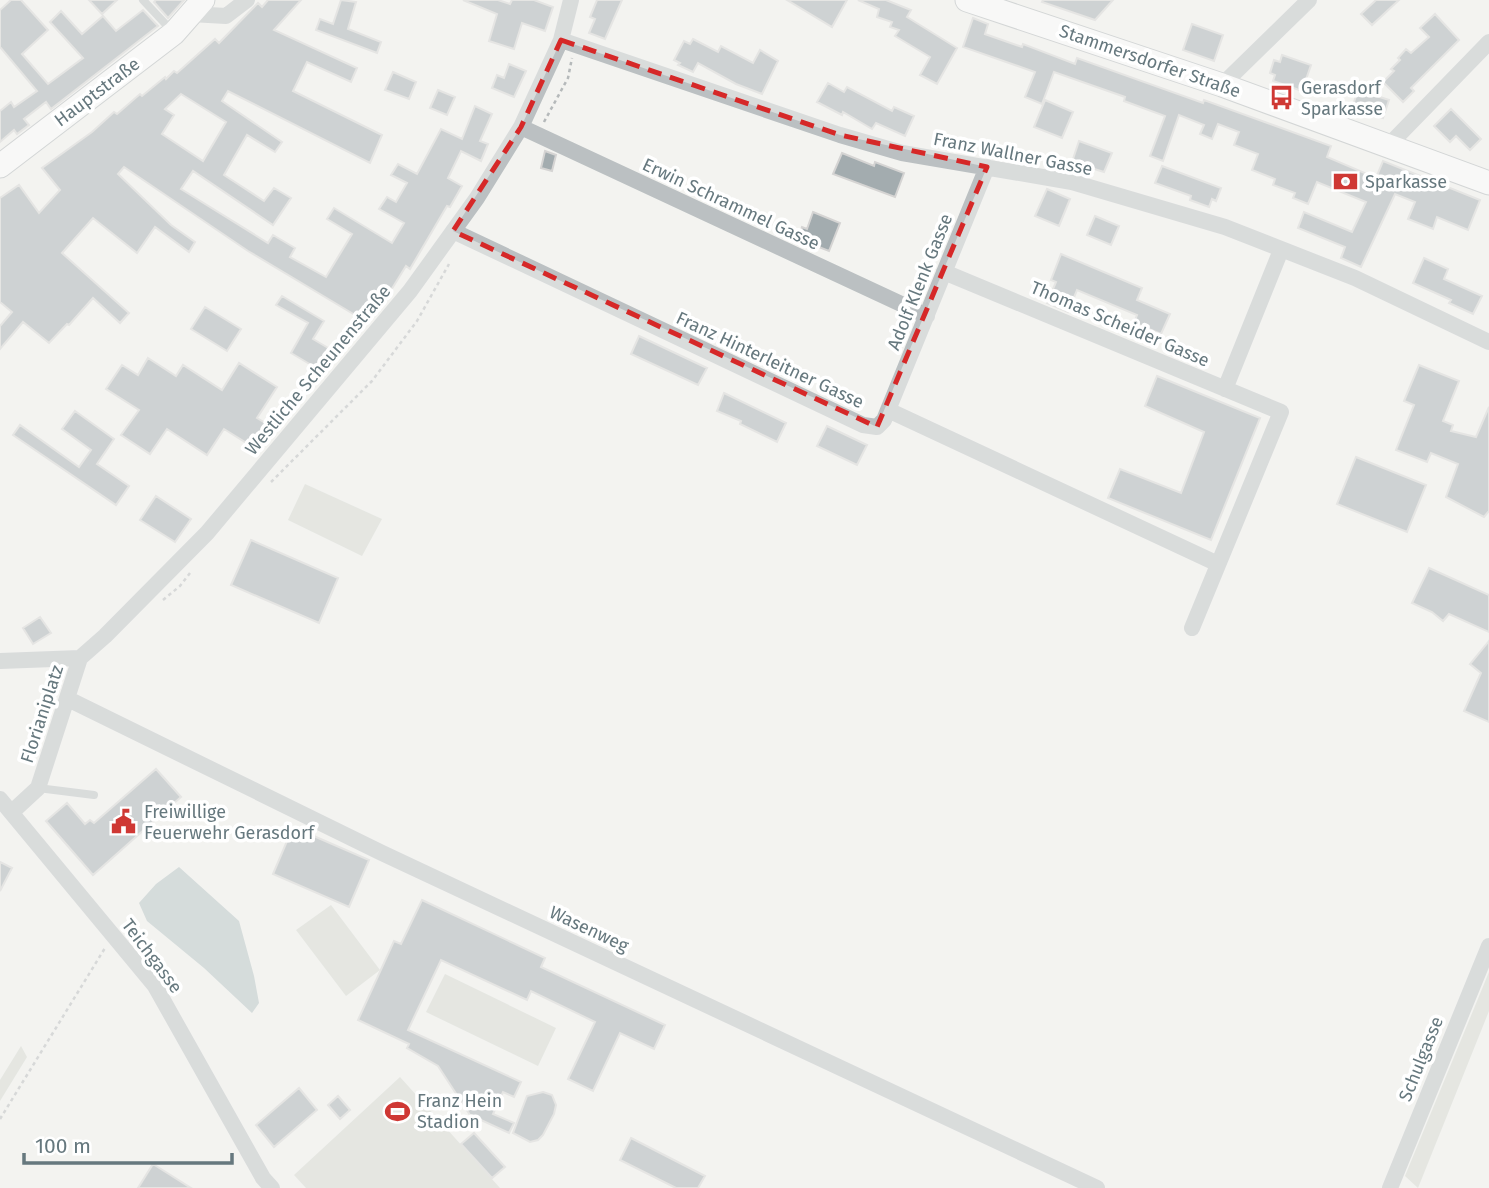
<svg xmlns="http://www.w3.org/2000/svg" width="1489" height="1188" viewBox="0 0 1489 1188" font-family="'Fira Sans',sans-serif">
<rect width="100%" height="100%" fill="#f3f3f0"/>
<path fill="#d4d8cf" d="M305,484L382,519L362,556L288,520Z
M331,905L380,970L346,996L296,930Z
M1489,972V1011L1418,1188L1405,1176Z
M445,974L556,1028L538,1066L426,1012Z
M21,1046L27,1057L0,1101V1080Z
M400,1077L500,1188H306L294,1175Z"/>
<path fill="#b1c0c1" d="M179,867L239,921L254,976L259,1003L252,1013L204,968L147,921L139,903L156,884Z"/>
<path fill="#a3acaf" stroke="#d5d4d3" stroke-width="2" fill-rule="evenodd" d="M11,0H21L48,30L22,54L48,84L83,58L50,22L61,11L82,34L103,16L116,31L143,10L158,26L51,109L46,102L24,119L29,125L17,134L14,130L0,142V111L11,102L14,107L37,91L0,47V10Z
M89,0H117L102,14Z
M156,0H184L168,18L154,2Z
M268,0H301L274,30L357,68L351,82L307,62L293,91L382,135L370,163L228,91L222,101L282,142L275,152L247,135L224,175L264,201L274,188L291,198L273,225L193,171L181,189L268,243L273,235L295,248L290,257L326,277L352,234L327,219L334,208L392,243L404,223L379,209L387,197L396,202L407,183L391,175L398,164L417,174L441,129L462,139L475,106L492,114L480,141L488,144L481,161L461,151L448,178L462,186L450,207L447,206L410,269L406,266L388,295L384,293L365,321L248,251L124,167L118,174L171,225L195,242L189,252L155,227L137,253L93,218L62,253L129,313L120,323L93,298L69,325L67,324L49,343L23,322L0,349V326L12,312L0,302V198L19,185L39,213L60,190L42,168L92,132L114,112L117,114L140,94L142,96L165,77L166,79L174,71L177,73L215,39L219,43L258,3L262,7ZM181,94L226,122L203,161L162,134L174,115L165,109Z
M341,0L356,2L348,29L381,42L377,53L316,30L320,19L333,24Z
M463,0H498L510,4L512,0H534L553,7L545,31L522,23L514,49L489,41L497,14Z
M597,0H622L605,39L589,33L595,19L590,17Z
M787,0H847L832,27Z
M858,0H886L911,10L907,17L957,48L937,84L920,75L930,57L895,36L899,30L890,27L892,22L877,17L879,9Z
M1043,0H1113L1095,20L1042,2Z
M1376,0H1399L1372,25L1361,14Z
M1435,14L1459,40L1411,88L1414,91L1403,102L1383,82L1394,71L1391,69L1400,60L1398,58L1406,49L1411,53L1429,37L1420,28Z
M973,18L988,24L985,34L1022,47L1023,44L1075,64L1077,58L1203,103L1204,100L1331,146L1327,157L1376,178L1383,161L1480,200L1468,230L1437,217L1433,229L1408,219L1415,202L1395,194L1361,267L1341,258L1345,247L1298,228L1304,212L1352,232L1366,202L1317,182L1308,204L1293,198L1295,193L1273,185L1275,179L1252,170L1258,154L1234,145L1239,132L1218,124L1212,139L1200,134L1204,125L1179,115L1163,161L1150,156L1165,116L1124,101L1125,97L1054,72L1042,104L1025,97L1035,72L963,47Z
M1192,24L1223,35L1214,61L1183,50Z
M693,39L718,52L721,46L753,63L760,50L778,61L762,94L736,84L698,63L693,72L678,65L680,63L674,60L684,41L690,44Z
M1282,55L1311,65L1302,91L1273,81L1275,75L1270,73L1274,60L1280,62Z
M509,64L526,71L514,97L492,88L497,75L504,78Z
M393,72L416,82L409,99L385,90Z
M828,83L844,92L847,87L892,111L894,107L914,116L905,136L876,123L872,129L843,112L842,115L817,102Z
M438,90L455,97L447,115L430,108Z
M1358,90L1389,100L1383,118L1352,108Z
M1045,100L1073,112L1062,138L1034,127Z
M1451,109L1481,139L1470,150L1456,136L1450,142L1434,126Z
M1079,141L1112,153L1104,172L1072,162Z
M545,151L556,155L552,171L541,168Z
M842,153L874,166L875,162L904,173L895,197L833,174Z
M1162,166L1221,188L1216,201L1212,199L1209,207L1190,200L1191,196L1155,183Z
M1047,189L1070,199L1059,226L1035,216Z
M813,212L840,223L829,251L798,239L802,227L807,229Z
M1095,216L1119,226L1111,245L1087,235Z
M1061,254L1142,288L1137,300L1170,314L1161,334L1134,323L1137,315L1077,290L1068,312L1047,303L1056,282L1051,280Z
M1424,258L1448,269L1444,279L1482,296L1473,314L1449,303L1451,300L1413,283Z
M282,296L324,321L313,339L335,352L323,372L291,353L308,323L276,305Z
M205,307L241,329L227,351L191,329Z
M639,336L707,368L698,385L631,354Z
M148,358L176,376L183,365L222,390L239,363L277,387L257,418L267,424L253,447L224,429L207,455L167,429L150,454L121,435L139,410L106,389L122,365L138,375Z
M1419,365L1459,381L1443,421L1453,425L1451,431L1476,437L1489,407V511L1484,517L1446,497L1458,464L1431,453L1427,462L1396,450L1414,405L1404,401Z
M1157,376L1260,418L1211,540L1108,498L1120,469L1181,493L1204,432L1145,406Z
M724,393L786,423L777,442L740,424L741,421L717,411Z
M75,411L114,439L97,464L129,486L116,505L13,435L20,425L79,467L91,450L62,429Z
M827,426L867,445L857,465L817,446Z
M1356,457L1426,485L1407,532L1337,504Z
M156,496L191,519L175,542L140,520Z
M251,540L338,578L319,623L231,585Z
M1429,568L1489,595V632L1449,614L1443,621L1432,612L1412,603Z
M40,617L51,633L33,644L23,628Z
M1489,641V722L1464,711L1481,673L1470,664Z
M156,769L181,797L93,875L46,821L67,803L85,824L90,820L94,823Z
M293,827L369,860L349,907L273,874Z
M0,862L12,868L0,891Z
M422,900L545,958L541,967L665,1025L654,1049L620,1033L593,1091L568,1079L595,1022L531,991L527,1000L441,960L408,1030L521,1082L514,1097L503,1092L493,1114L514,1123L509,1133L470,1115L438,1066L407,1048L409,1044L358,1020L394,941L401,944Z
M299,1088L317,1110L274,1147L256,1125Z
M543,1092L552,1095L556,1105L554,1114L543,1135L538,1140L530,1142L513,1133L527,1096Z
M338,1096L350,1110L340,1119L328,1105Z
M474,1133L505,1167L492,1178L461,1144Z
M631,1138L705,1176L698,1188H676L620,1160Z
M153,1164L191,1188H138Z"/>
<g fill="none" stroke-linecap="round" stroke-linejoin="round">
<defs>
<path id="secondary" d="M967,0L1222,85L1489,183
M0,166L174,33L203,0"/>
</defs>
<use href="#secondary" stroke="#aeb4b6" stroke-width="25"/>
<path stroke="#b5b9ba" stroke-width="2.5" stroke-dasharray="3.5 3.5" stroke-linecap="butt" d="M544,122L568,78L572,58
M271,482L372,381L417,321L449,264
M163,600L180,586L190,573
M0,1119L105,948"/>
<path stroke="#bbc0c2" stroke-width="8" d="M143,0L172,31
M38,788L94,795"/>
<path stroke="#bbc0c2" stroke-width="16" d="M191,14L226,16L247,0
M561,40L840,135L902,153L1072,182L1225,227L1355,278L1489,342
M1222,85L1309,0
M521,127L927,316
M1388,146L1489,42
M453,231L863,425L877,427L884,420L888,410L1218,564
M944,272L1281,412L1192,628
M1225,389L1281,250
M888,410L987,167
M0,661L80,658L105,636L207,533L410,291L477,198L521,127L561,40L571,0
M68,699L382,853L1097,1188
M0,799L155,986L263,1178L272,1188
M12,812L38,788L80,658
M1390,1188L1489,946"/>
<use href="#secondary" stroke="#fff" stroke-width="23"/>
</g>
<path d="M0 0H1489V1188H0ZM561,40L840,135L987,167L877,427L453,231L521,127Z" fill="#f3f3f0" fill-opacity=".55" fill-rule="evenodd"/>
<path fill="none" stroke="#d62828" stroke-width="5" stroke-dasharray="14 9" stroke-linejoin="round" d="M561,40L840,135L987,167L877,427L453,231L521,127Z"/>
<defs>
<symbol id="bus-bare" viewBox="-9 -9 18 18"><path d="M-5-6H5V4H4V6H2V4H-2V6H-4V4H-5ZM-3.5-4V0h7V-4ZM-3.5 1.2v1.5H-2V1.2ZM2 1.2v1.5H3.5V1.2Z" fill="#cf3834" stroke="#fff" stroke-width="2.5" paint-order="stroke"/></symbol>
<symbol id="bank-bare" viewBox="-9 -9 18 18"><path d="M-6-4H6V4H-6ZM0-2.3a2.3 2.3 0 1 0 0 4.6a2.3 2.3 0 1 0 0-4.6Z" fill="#cf3834" stroke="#fff" stroke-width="2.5" paint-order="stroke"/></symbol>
<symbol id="civic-bare" viewBox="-9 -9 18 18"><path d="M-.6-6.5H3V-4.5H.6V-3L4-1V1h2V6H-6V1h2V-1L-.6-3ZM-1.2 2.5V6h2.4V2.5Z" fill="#cf3834" stroke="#fff" stroke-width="2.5" paint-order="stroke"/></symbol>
<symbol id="stadium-bare" viewBox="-9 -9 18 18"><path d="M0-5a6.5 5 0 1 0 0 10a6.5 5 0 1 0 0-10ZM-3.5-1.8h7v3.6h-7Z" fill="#cf3834" stroke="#fff" stroke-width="2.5" paint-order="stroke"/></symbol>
</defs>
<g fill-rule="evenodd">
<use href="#bus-bare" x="1264" y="80" width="35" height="35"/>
<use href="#bank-bare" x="1328" y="164" width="35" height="35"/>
<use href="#civic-bare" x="106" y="804" width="35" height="35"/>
<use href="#stadium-bare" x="380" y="1094" width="35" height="35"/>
</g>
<g text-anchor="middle" stroke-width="7" stroke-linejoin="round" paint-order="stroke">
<g font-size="18" fill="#66787e" stroke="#fff">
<text transform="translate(1150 61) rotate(19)" y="6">Stammersdorfer Straße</text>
<text transform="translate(97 92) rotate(-37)" y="6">Hauptstraße</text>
<text transform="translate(1013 154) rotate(11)" y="6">Franz Wallner Gasse</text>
<text transform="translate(731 204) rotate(25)" y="6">Erwin Schrammel Gasse</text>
<text transform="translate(920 282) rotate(-68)" y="6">Adolf Klenk Gasse</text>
<text transform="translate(1120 324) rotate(23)" y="6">Thomas Scheider Gasse</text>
<text transform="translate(770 360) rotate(25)" y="6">Franz Hinterleitner Gasse</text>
<text transform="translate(318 370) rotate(-50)" y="6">Westliche Scheunenstraße</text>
<text transform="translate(42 714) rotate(-72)" y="6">Florianiplatz</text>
<text transform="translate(589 929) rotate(25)" y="6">Wasenweg</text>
<text transform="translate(152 956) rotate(53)" y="6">Teichgasse</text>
<text transform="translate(1421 1059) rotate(-68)" y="6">Schulgasse</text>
</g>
<g font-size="18" fill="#66787e" stroke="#fff" text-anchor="start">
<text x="1301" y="94">Gerasdorf<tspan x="1301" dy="21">Sparkasse</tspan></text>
<text x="1365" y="188">Sparkasse</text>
<text x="144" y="818">Freiwillige<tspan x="144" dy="21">Feuerwehr Gerasdorf</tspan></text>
<text x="417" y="1107">Franz Hein<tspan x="417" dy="21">Stadion</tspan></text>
</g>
</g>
<path d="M24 1153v10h208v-10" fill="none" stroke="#66787e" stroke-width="3.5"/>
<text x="35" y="1153" font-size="21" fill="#66787e" stroke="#ffffff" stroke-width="5" paint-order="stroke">100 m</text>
</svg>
